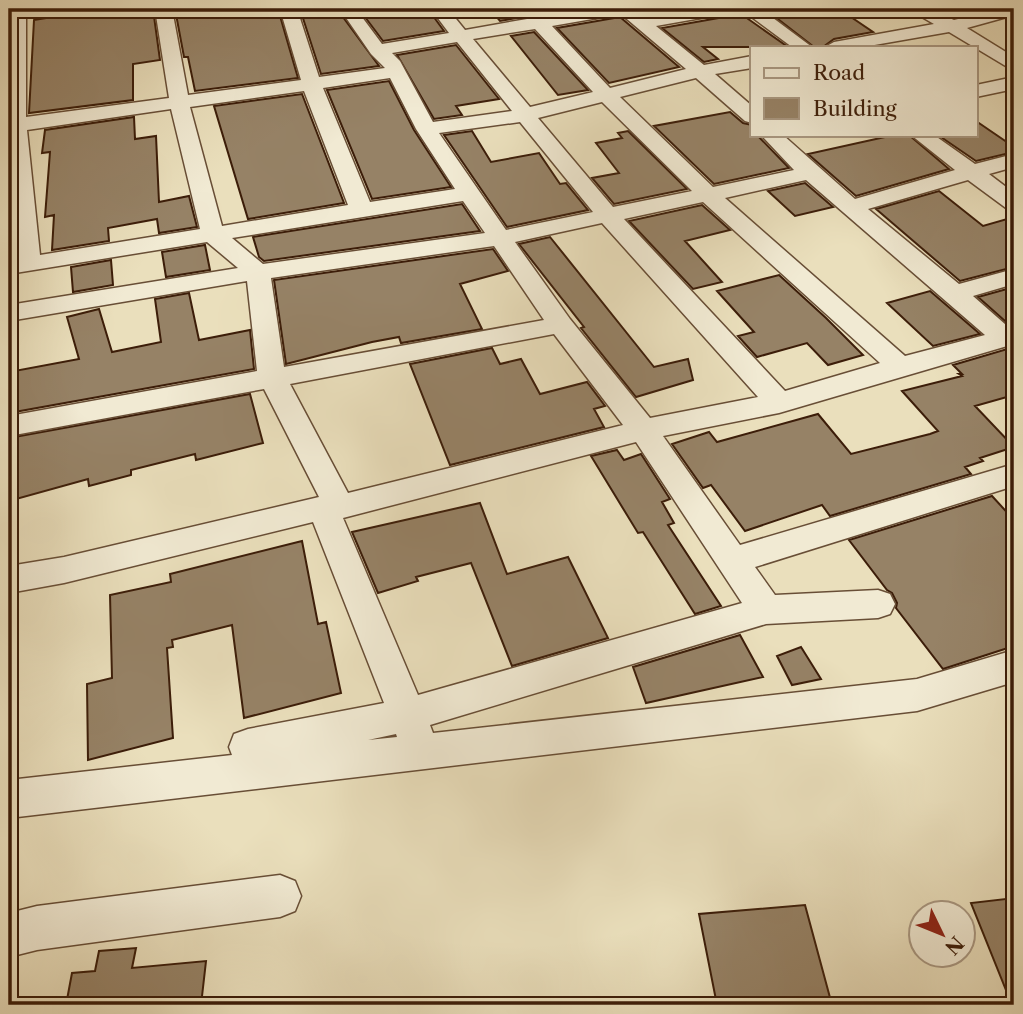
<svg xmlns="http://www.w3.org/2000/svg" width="1023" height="1014" viewBox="0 0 1023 1014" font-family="'Libre Caslon Text',serif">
<rect width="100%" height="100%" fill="#eadfbc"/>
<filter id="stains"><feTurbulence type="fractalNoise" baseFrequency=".00286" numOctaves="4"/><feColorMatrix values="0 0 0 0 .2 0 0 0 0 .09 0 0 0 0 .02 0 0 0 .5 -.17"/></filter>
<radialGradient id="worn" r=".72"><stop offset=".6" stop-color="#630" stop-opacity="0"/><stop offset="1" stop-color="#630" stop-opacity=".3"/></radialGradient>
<path fill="#968266" stroke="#3c1d09" stroke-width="2" d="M101,9H153L160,60L133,64V100L29,113L34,20Z
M175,9H278L298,78L195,91L188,57H184Z
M300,9H337L379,66L321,74Z
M359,9H428L444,31L383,41Z
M490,9H516L522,17L500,21Z
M734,9L788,47H703L718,59L704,62L662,28L724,17Z
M765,9H804L818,18L845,13L873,32L834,39L823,47H814Z
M620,17L679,67L609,83L557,28Z
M534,32L588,90L558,95L511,36Z
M456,45L499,99L456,106L462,115L434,119L397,55Z
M389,81L414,130L451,187L372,199L327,90Z
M302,94L344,203L248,219L214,106Z
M730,112L743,123L752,125V135H757L789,168L714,184L654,126Z
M134,117L135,139L156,136L159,202L189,196L197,227L159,233L157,219L108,228L109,241L52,250L54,215L45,217L50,152L42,153L45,130Z
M976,121L1014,147V152L976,161L938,135H976Z
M472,131L491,162L539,153L560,184L566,183L588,210L507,227L444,135Z
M628,131L687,189L614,204L592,178L619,173L596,143L622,138L618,133Z
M894,135H909L949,169L856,196L808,154Z
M805,183L833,207L795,216L768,191Z
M939,191L983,226L1014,217V267L960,281L876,209Z
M462,204L480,231L264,261L259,257L253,237Z
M702,205L730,230L685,241L722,282L693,289L629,221Z
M550,237L654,367L688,359L693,380L636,397L581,328L584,327L519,244Z
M205,245L210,270L166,277L162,252Z
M493,249L508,271L460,284L482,329L401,343L399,337L372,342L286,364L274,280Z
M111,260L113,285L73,292L71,267Z
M779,275L826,318L863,355L828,365L807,343L757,357L738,336L754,332L717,291Z
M1014,287V329L978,297Z
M930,291L980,334L933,346L887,303Z
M189,293L199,340L250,330L254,369L9,413V372L79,359L67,317L99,309L112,352L161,342L155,299Z
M1014,347V395L975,406L1014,447L980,458L983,461L965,467L971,474L830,516L822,505L745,531L711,485L703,488L672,444L709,432L717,442L818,414L851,454L930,434L938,431L902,391L962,376L959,374H962L953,365Z
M492,348L500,364L521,359L540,394L587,382L605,406L594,409L604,427L450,465L410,364Z
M250,394L263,443L196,460L195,454L131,470V475L89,486L88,479L9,501V438Z
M617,450L624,460L641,454L670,499L662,502L674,523L668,525L721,606L695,614L643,532L638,533L591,456Z
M992,496L1014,520V646L943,669L896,608L897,603L892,593L887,590L849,540Z
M480,503L507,574L568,557L608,638L512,666L471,563L416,577L418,581L378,593L352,532Z
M302,541L318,624L326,622L341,693L244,718L232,625L172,640L173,647L167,648L173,738L88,760L87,684L112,678L110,595L171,582L170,574Z
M740,635L763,677L646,703L633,667Z
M801,647L821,679L792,685L777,656Z
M1014,898V1005H1012L971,903Z
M805,905L832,1005H717L699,914Z
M136,948L132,968L206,961L201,1005H66L72,973L95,971L99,951Z"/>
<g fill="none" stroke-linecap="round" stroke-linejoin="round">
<defs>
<path id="minor" d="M9,9H26V117L169,98L155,9H172L188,95L301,80L280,9H297L319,77L385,68L371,54L340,9H356L382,44L449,33L431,9H448L465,30L527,19L519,9H536L544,17C573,12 621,0 645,17L695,9H732L724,14L656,26L704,65L752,56V68L715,74L752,106V123L745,121L696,78L620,97L713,187L794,170L761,135H783L855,199L955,170L911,135H934L975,164L1014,154V167L989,174L1014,193V210L1006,208L968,180L868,209L959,284L1014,269V284L973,296L1014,332V344L779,413L663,436L740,545L1014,464V486L755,567L775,595L878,590L890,594L895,604L890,614L878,618L766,624L430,725L433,733L917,679L1014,650V682L917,711L9,818V780L232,755L229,747L234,734L248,729L384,703L313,522L64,583L9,593V566L64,557L319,497L264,389L9,436V416L257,371L247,281L9,321V305L238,268L207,242L9,274V260L16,258L9,163ZM621,14L686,69L610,88L552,26ZM535,29L593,92L530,107L473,39ZM457,42L512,111L433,122L400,61L392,53ZM390,78L416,129L455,189L370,202L323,88ZM304,91L348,205L222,226L190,107ZM602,102L692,191L613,207L538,118ZM171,109L200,229L40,255L27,130ZM520,122L593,212L506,230L439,133ZM806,180L985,335L905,356L725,198ZM463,201L485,233L263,264L232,238ZM703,202L880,363L785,391L624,219ZM602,223L758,397L650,418L570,319L515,242ZM494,246L544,320L284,367L271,278ZM554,334L623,425L348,493L290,384ZM636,442L742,603L418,695L343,518ZM396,734L397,737L368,740Z
M741,9H761L812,47H792Z
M908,9H929L954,20L999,9H1014V15L967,28L1014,57V71L949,32L863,47H825L834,42L934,24Z
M1014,77V89L976,97V85Z
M280,875L295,881L301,896L295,911L280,917L37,950L9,957V913L37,906Z"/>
</defs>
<use href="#minor" stroke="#684e36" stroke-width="3"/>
<use href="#minor" fill="#f1ead3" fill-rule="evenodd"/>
</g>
<rect width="1023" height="1014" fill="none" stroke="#eadfbc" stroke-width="35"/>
<rect x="10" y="10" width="1002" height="993" fill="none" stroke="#3c1d09" stroke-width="3.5"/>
<rect x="18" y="18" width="988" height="979" fill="none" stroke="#3c1d09" stroke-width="2"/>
<rect x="750" y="46" width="228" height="91" fill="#f1ead3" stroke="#a99882" stroke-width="2"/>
<rect x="764" y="68" width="35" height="10" fill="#f1ead3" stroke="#a99882" stroke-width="2"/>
<text x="813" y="80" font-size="21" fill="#3c1d09">Road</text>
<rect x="764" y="98" width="35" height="21" fill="#968266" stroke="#a99882" stroke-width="2"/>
<text x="813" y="116" font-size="21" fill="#3c1d09">Building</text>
<g transform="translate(942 934) rotate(133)"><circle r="33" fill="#f1ead3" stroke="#a99882" stroke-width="2"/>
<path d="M0-5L12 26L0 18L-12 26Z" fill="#8f2418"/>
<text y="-10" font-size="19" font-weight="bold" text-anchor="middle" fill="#3c1d09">N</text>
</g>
<rect width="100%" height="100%" filter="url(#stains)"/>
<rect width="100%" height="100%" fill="url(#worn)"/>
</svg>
